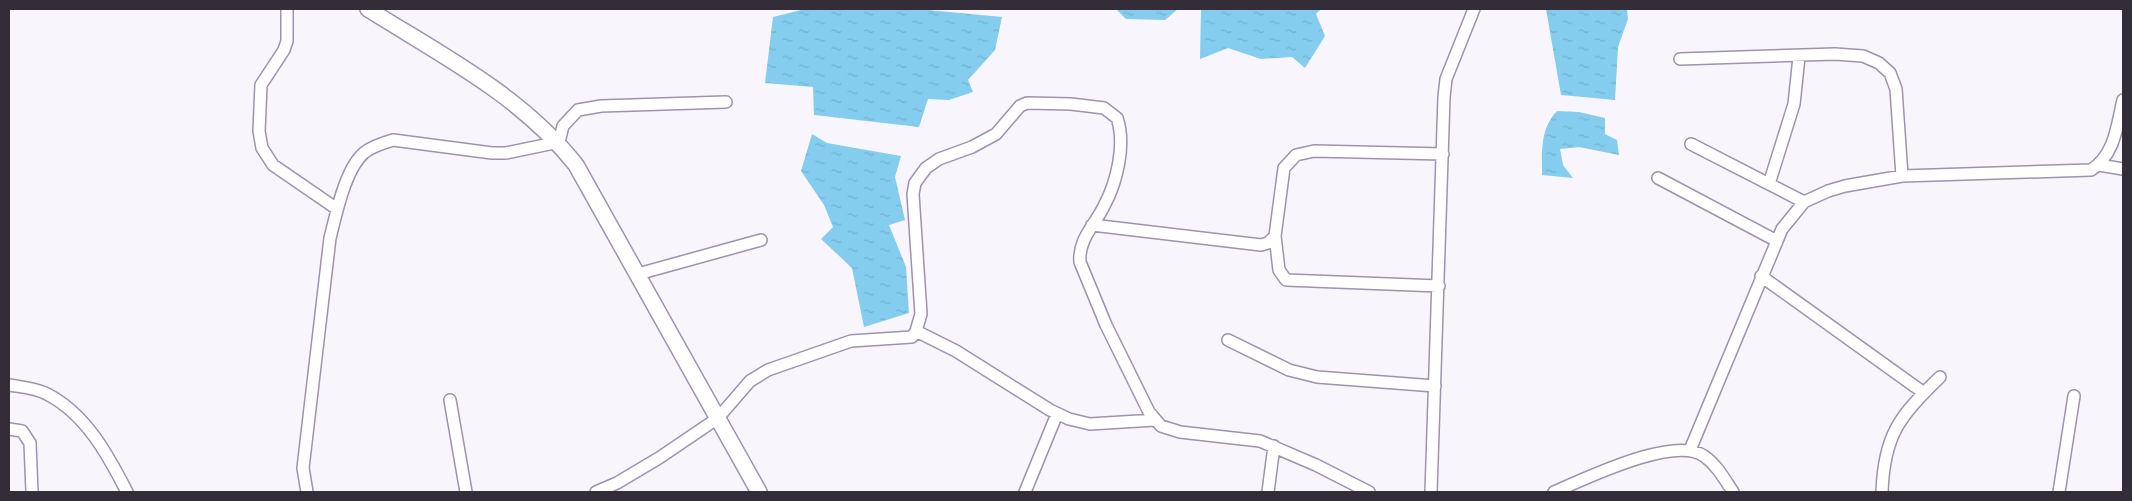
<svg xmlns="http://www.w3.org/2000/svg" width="2132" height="501" viewBox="0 0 2132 501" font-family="Georgia,serif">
<defs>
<pattern id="water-ripples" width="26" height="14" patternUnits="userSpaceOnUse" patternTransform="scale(1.25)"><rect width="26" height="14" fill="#85cdef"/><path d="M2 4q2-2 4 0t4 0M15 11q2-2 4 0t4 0" fill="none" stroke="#73b0ce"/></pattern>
</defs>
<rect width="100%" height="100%" fill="#f8f6fc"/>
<path fill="url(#water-ripples)" d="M805,9H918L1002,17L995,50L968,80L973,92L949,100L928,99L919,127L814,115L813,87L765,83L773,17Z
M1116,9H1178L1165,20L1126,19Z
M1201,9H1321L1316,14L1325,36L1305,68L1292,57L1261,59L1228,48L1200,59Z
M1546,9H1627L1628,19L1618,47L1615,100L1561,95Z
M1557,111L1579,112L1605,118V134L1617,140L1619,155L1579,147L1560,149L1563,165L1573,178L1542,175C1542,151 1540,129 1557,111Z
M812,134L827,143L901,156L895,177L905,220L889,225L906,267L909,313L864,327L852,268L821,239L833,227L824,205L801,171Z"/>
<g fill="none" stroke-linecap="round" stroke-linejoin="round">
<defs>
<path id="minor" d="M287,9V41L284,50L261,85L259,131L262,148L273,165L337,209
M1680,59L1835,54L1863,56L1879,63L1890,73L1896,89L1902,176
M1691,144L1804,202
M2099,165L2123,169
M1658,178L1777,241
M1769,184L1794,104L1799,57
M1092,225L1261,245L1268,243L1275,236L1284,168L1296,155L1314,151L1443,154
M1275,236L1279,270L1286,280L1439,286
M638,274L761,240
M1761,276L1924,393
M916,331L956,351L1050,410L1069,419L1090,424L1155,420
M1228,340L1289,370L1317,377L1435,386
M9,385C21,387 36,388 47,394C86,414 108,455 127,492
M450,400L466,492
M9,429L22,431L30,443L32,492
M1690,450L1782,229L1804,202L1828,191L1845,186L1902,176L2091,170C2115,155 2117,125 2123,100
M307,492L303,468L330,238C336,215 345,168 365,152C373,146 383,143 393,140L492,153H506L559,142L563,126L578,110L601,106L726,102
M596,492L617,483L659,458L718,418L750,381L768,370L851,341L912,337L916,331L921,314L913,194L915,183L926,168L939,159L972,147L996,134L1020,106L1027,103L1071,104L1104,108L1117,118C1126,144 1117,182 1104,206C1095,225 1078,239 1080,262L1106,325L1149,412L1161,426L1180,432L1260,441L1316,465L1369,492
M1025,492L1057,414
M1268,492L1274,446
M1431,492L1444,97L1446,79L1474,9
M1554,492C1585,479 1674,435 1704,456C1717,465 1725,480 1733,492
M1882,492C1884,434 1900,416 1940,377
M2059,492L2074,396"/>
<path id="tertiary" d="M368,9C441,55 522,96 576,165L759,492"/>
</defs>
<use href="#minor" stroke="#9e92ae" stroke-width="14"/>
<use href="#tertiary" stroke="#9e92ae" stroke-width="18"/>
<use href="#minor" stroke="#fff" stroke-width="11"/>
<use href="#tertiary" stroke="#fff" stroke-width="15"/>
</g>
<rect width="2132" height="501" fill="none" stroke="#322d39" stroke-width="20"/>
</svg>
